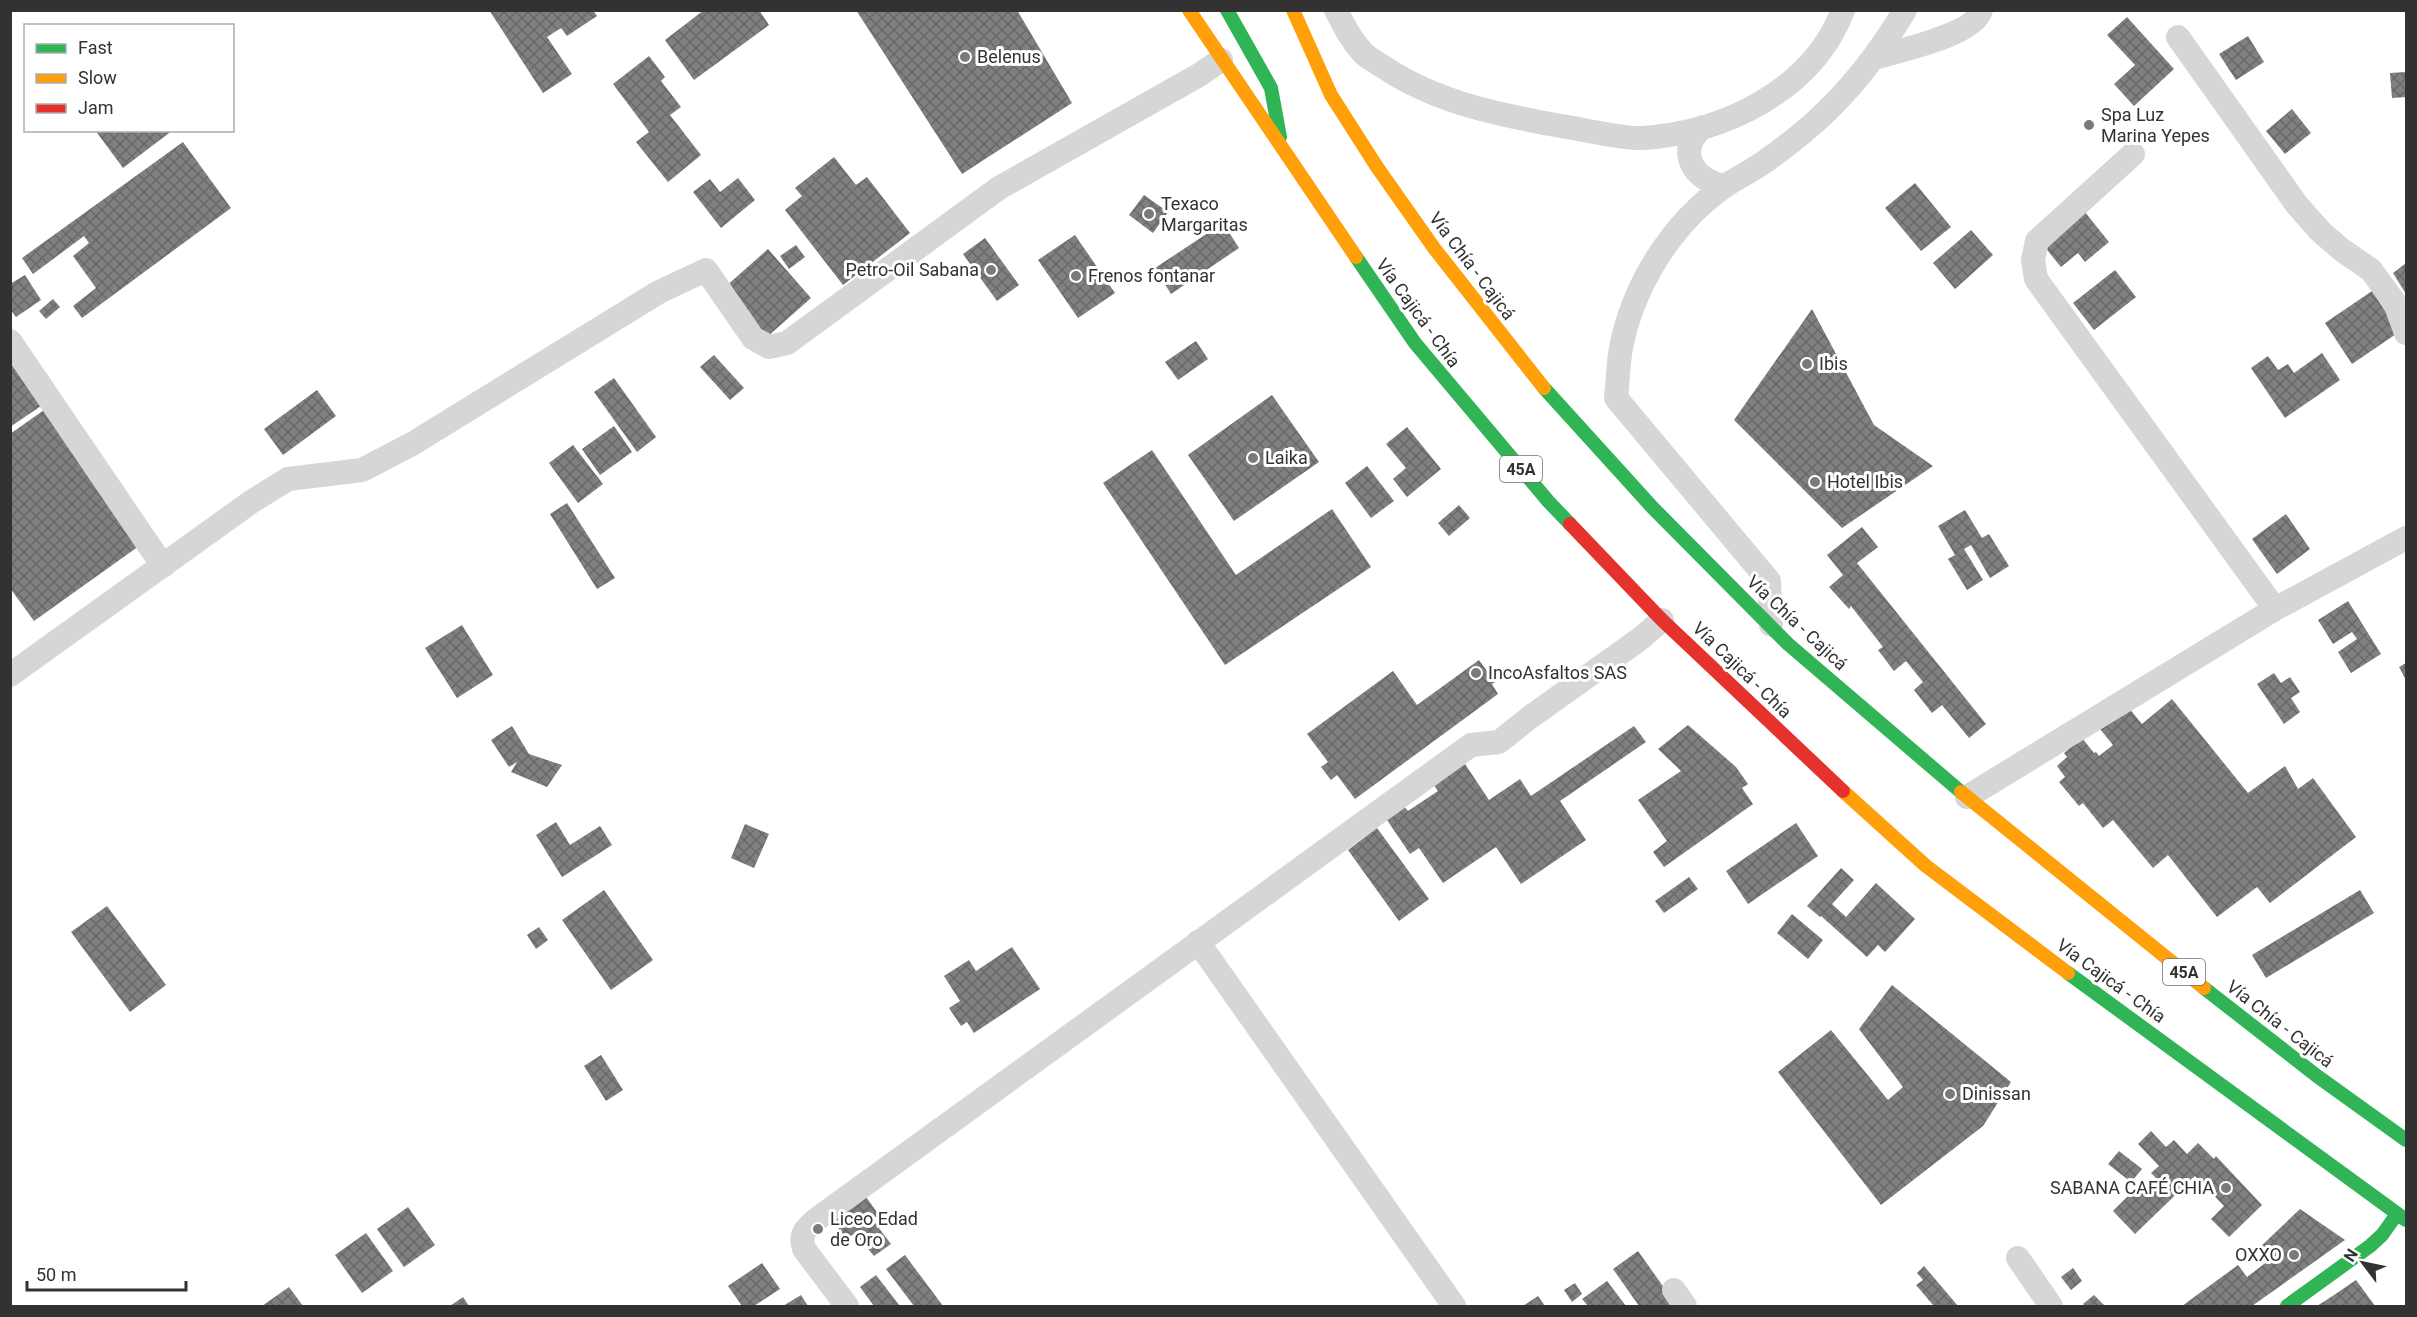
<svg xmlns="http://www.w3.org/2000/svg" width="2417" height="1317" viewBox="0 0 2417 1317" font-family="Roboto,sans-serif">
<defs>
<pattern id="building-cross-hatch" width="8" height="8" patternUnits="userSpaceOnUse" patternTransform="scale(1.5)"><rect width="8" height="8" fill="#808080"/><path d="M0 0l8 8M0 8l8-8" fill="none" stroke="#696969"/></pattern>
</defs>
<rect width="100%" height="100%" fill="#fff"/>
<path fill="url(#building-cross-hatch)" d="M489,10H593L597,16L567,36L561,28L547,37L572,74L543,93Z
M704,10H759L769,25L694,80L665,40Z
M856,10H1017L1072,103L962,174Z
M2127,17L2174,69L2134,106L2114,84L2135,65L2107,35Z
M2248,36L2264,62L2236,80L2219,54Z
M649,56L665,77L661,81L681,107L670,115L701,155L668,182L636,142L649,132L613,84Z
M2406,72V97L2392,98L2390,73Z
M2292,109L2311,133L2285,154L2266,131Z
M95,130H173L123,168Z
M183,142L231,208L82,318L73,306L96,288L73,256L89,243L84,236L33,274L22,258Z
M834,157L856,185L867,177L910,233L843,285L785,210L802,196L795,188Z
M738,178L755,200L721,228L693,192L710,179L720,192Z
M1915,183L1951,227L1921,251L1885,208Z
M1144,195L1168,212L1153,233L1129,215Z
M2084,211L2109,242L2085,262L2078,253L2061,267L2043,245Z
M1223,223L1239,248L1171,294L1155,268Z
M1971,230L1993,255L1955,289L1933,263Z
M1075,235L1115,293L1078,318L1038,260Z
M985,238L1019,285L997,301L963,254Z
M796,245L805,257L789,269L780,256Z
M768,249L811,298L767,337L724,288Z
M2406,263V294L2393,273Z
M2115,270L2136,297L2094,330L2073,303Z
M25,275L41,300L16,317L10,309V284Z
M2372,291L2399,332L2352,364L2325,323Z
M53,299L60,307L46,319L39,311Z
M1812,309L1874,425L1933,466L1842,528L1734,420Z
M1196,341L1208,359L1178,380L1165,362Z
M2322,353L2340,380L2285,418L2251,368L2268,356L2278,370L2288,364L2294,373Z
M714,355L744,388L730,400L700,367Z
M10,362L41,406L10,427Z
M614,378L656,437L637,452L594,392Z
M317,390L336,416L283,455L264,429Z
M1272,395L1319,462L1234,521L1188,455Z
M44,410L139,546L34,621L10,588V434Z
M614,426L632,452L600,475L582,449Z
M1407,427L1441,469L1407,497L1393,479L1406,468L1386,444Z
M573,445L603,484L578,503L549,463Z
M1152,450L1236,575L1332,509L1371,567L1225,665L1103,483Z
M1367,466L1394,501L1371,518L1345,483Z
M567,503L615,578L597,589L550,514Z
M1459,505L1470,518L1449,536L1438,523Z
M1965,510L1982,538L1989,534L2009,566L1990,578L1971,545L1964,549L1983,580L1967,590L1948,559L1955,555L1938,526Z
M2286,514L2310,549L2277,574L2252,539Z
M1862,527L1878,547L1857,563L1986,724L1969,738L1942,705L1932,713L1914,690L1923,682L1906,661L1894,671L1878,650L1883,647L1851,606L1849,609L1829,587L1843,575L1827,555Z
M2348,601L2381,654L2351,673L2338,652L2357,639L2352,632L2333,644L2318,620Z
M462,625L493,675L457,698L425,648Z
M1479,660L1495,682L1492,684L1498,694L1355,799L1337,775L1331,780L1321,767L1328,762L1307,734L1393,671L1417,705Z
M2406,663V680L2399,667Z
M2274,673L2281,683L2290,677L2300,692L2291,698L2300,712L2284,724L2257,684Z
M2172,699L2248,793L2285,766L2298,789L2313,778L2356,837L2270,903L2257,887L2217,917L2168,855L2153,868L2113,820L2103,828L2083,803L2079,806L2059,782L2065,777L2057,766L2067,757L2064,753L2082,738L2094,753L2096,752L2099,756L2113,745L2100,729L2128,707L2142,724Z
M1688,725L1736,767L1748,784L1742,788L1753,804L1664,867L1653,852L1667,841L1638,800L1681,771L1658,749Z
M512,726L529,754L562,765L547,787L511,772L517,762L509,767L491,740Z
M1634,726L1646,742L1560,801L1586,840L1521,884L1496,847L1443,883L1419,848L1410,854L1385,817L1403,805L1408,811L1438,791L1434,785L1465,764L1489,800L1520,779L1531,796Z
M556,822L570,845L600,826L612,845L562,877L536,835Z
M1796,823L1818,856L1748,904L1726,871Z
M745,824L769,834L754,868L731,858Z
M1377,828L1429,899L1399,921L1348,850Z
M1841,868L1854,880L1832,904L1846,917L1876,883L1915,919L1885,952L1878,945L1867,957L1821,916L1820,917L1807,906Z
M1689,877L1698,889L1664,913L1655,901Z
M604,890L653,960L611,990L562,920Z
M2360,890L2374,913L2266,978L2252,955Z
M107,906L166,985L130,1012L71,932Z
M1792,914L1823,940L1808,959L1777,933Z
M539,927L548,940L536,949L527,935Z
M1012,947L1040,989L974,1033L967,1022L961,1026L949,1008L960,1001L944,976L969,960L976,971Z
M1892,985L2011,1082L1983,1126L1881,1205L1778,1072L1831,1030L1888,1100L1903,1087L1859,1029Z
M601,1055L623,1090L606,1101L584,1066Z
M2151,1131L2166,1147L2174,1140L2187,1154L2198,1143L2214,1159L2216,1156L2262,1205L2229,1237L2211,1219L2224,1206L2195,1176L2135,1234L2113,1211L2137,1187L2146,1196L2160,1182L2151,1173L2159,1166L2138,1144Z
M2119,1151L2142,1169L2131,1182L2108,1164Z
M866,1197L879,1215L872,1219L891,1244L874,1256L855,1233L847,1239L833,1222Z
M408,1207L435,1245L404,1267L377,1229Z
M2300,1209L2345,1240L2252,1306H2182L2238,1265L2247,1277L2268,1261L2258,1249Z
M366,1233L393,1271L362,1293L335,1255Z
M1638,1251L1677,1306H1639L1613,1269Z
M905,1255L943,1306H914L886,1269Z
M762,1263L780,1289L754,1306H742L728,1286Z
M1924,1266L1947,1293L1958,1306H1931L1933,1305L1916,1285L1923,1280L1917,1273Z
M2073,1268L2082,1281L2071,1290L2061,1277Z
M876,1275L900,1306H874L860,1287Z
M2356,1280L2375,1306H2317L2334,1295Z
M1607,1281L1626,1306H1588L1582,1299Z
M1575,1283L1582,1294L1572,1302L1564,1290Z
M289,1287L303,1306H262Z
M801,1295L808,1306H783Z
M2094,1295L2105,1306H2086L2083,1304Z
M1538,1296L1545,1306H1523Z
M463,1297L469,1306H450Z"/>
<g fill="none" stroke-linecap="round" stroke-linejoin="round">
<path stroke="#d6d6d6" stroke-width="24" d="M1336,10C1344,26 1351,40 1363,53C1369,59 1378,63 1385,68C1438,103 1500,115 1561,126C1582,129 1623,139 1642,138C1724,133 1813,90 1843,10
M2178,37L2297,205L2321,232L2342,250L2371,270L2395,303L2406,333
M1874,58C1897,51 1975,35 1981,10
M1703,127C1675,150 1693,181 1725,186
M2133,154L2037,241L2033,260L2036,279L2275,609
M10,341L163,566
M1771,625L1769,581L1616,398C1618,381 1618,364 1621,348C1633,285 1672,223 1725,186C1738,177 1754,170 1767,160C1783,149 1799,136 1814,123C1850,91 1880,52 1905,10
M10,675L251,502L288,479L362,470L412,444L659,292L706,270L753,338L769,347L787,343L999,188L1199,75L1221,60
M1967,797L2275,609L2406,538
M1198,942L1454,1306
M2018,1258L2051,1306
M1674,1290L1685,1306
M847,1306L804,1249C799,1234 806,1228 817,1219L1471,745L1499,742L1529,718L1640,639L1662,620"/>
<path stroke="#30b455" stroke-width="14" d="M1227,10L1271,88L1280,137
M1356,257L1415,343L1548,501L1570,524
M1544,388L1652,507L1788,644L1961,792
M2068,973L2406,1220
M2204,988L2317,1076L2406,1140
M2287,1306L2370,1246L2382,1235L2397,1214"/>
<path stroke="#ff9f0a" stroke-width="14" d="M1189,10L1356,257
M1293,10L1331,95L1377,167L1434,248L1544,388
M1843,791L1926,866L2068,973
M1961,792L2204,988"/>
<path stroke="#e5322d" stroke-width="14" d="M1570,524L1662,620L1843,791"/>
</g>
<g fill="#7a7a7a" stroke="#fff" stroke-width="2">
<circle cx="965" cy="57" r="6"/>
<circle cx="2089" cy="125" r="6"/>
<circle cx="1149" cy="214" r="6"/>
<circle cx="991" cy="270" r="6"/>
<circle cx="1076" cy="276" r="6"/>
<circle cx="1807" cy="364" r="6"/>
<circle cx="1253" cy="458" r="6"/>
<circle cx="1815" cy="482" r="6"/>
<circle cx="1476" cy="673" r="6"/>
<circle cx="1950" cy="1094" r="6"/>
<circle cx="2226" cy="1188" r="6"/>
<circle cx="818" cy="1229" r="6"/>
<circle cx="2294" cy="1255" r="6"/>
</g>
<g text-anchor="middle" stroke-width="6" stroke-linejoin="round" paint-order="stroke">
<g fill="#fff" stroke="#707070" stroke-width="1.5">
<rect x="1500" y="456" width="42" height="26" rx="4.5"/>
<rect x="2163" y="959" width="42" height="26" rx="4.5"/>
</g>
<g font-size="16" font-weight="bold" fill="#323232">
<text x="1521" y="475">45A</text>
<text x="2184" y="978">45A</text>
</g>
<g font-size="18" fill="#323232" stroke="#fff" text-anchor="start">
<text x="977" y="63">Belenus</text>
<text x="2101" y="121">Spa Luz<tspan x="2101" dy="21">Marina Yepes</tspan></text>
<text x="1161" y="210">Texaco<tspan x="1161" dy="21">Margaritas</tspan></text>
<text x="979" y="276" text-anchor="end">Petro-Oil Sabana</text>
<text x="1088" y="282">Frenos fontanar</text>
<text x="1819" y="370">Ibis</text>
<text x="1265" y="464">Laika</text>
<text x="1827" y="488">Hotel Ibis</text>
<text x="1488" y="679">IncoAsfaltos SAS</text>
<text x="1962" y="1100">Dinissan</text>
<text x="2214" y="1194" text-anchor="end">SABANA CAFÉ CHIA</text>
<text x="830" y="1225">Liceo Edad<tspan x="830" dy="21">de Oro</tspan></text>
<text x="2282" y="1261" text-anchor="end">OXXO</text>
</g>
<g font-size="18" fill="#323232" stroke="#fff">
<text transform="translate(1472 266) rotate(53)" y="6">Vía Chía - Cajicá</text>
<text transform="translate(1418 313) rotate(54)" y="6">Vía Cajicá - Chía</text>
<text transform="translate(1797 623) rotate(43)" y="6">Vía Chía - Cajicá</text>
<text transform="translate(1742 670) rotate(44)" y="6">Vía Cajicá - Chía</text>
<text transform="translate(2111 981) rotate(36)" y="6">Vía Cajicá - Chía</text>
<text transform="translate(2280 1024) rotate(38)" y="6">Vía Chía - Cajicá</text>
</g>
</g>
<rect width="2417" height="1317" fill="none" stroke="#323232" stroke-width="24"/>
<rect x="24" y="24" width="210" height="108" fill="#ffffff" stroke="#adadad" stroke-width="1.5"/>
<rect x="36" y="44" width="30" height="9" fill="#30b455" stroke="#adadad" stroke-width="1.5"/>
<text x="78" y="54" font-size="18" fill="#323232">Fast</text>
<rect x="36" y="74" width="30" height="9" fill="#ff9f0a" stroke="#adadad" stroke-width="1.5"/>
<text x="78" y="84" font-size="18" fill="#323232">Slow</text>
<rect x="36" y="104" width="30" height="9" fill="#e5322d" stroke="#adadad" stroke-width="1.5"/>
<text x="78" y="114" font-size="18" fill="#323232">Jam</text>
<g transform="translate(2363 1263) rotate(302)" stroke="#ffffff" stroke-width="4.5" paint-order="stroke">
<path d="M0-4.5L10 22L0 15L-10 22Z" fill="#323232"/>
<text y="-9" font-size="16" font-weight="bold" text-anchor="middle" fill="#323232">N</text>
</g>
<path d="M27 1281v9h159v-9" fill="none" stroke="#323232" stroke-width="3"/>
<text x="36" y="1281" font-size="18" fill="#323232" stroke="#ffffff" stroke-width="4.5" paint-order="stroke">50 m</text>
</svg>
